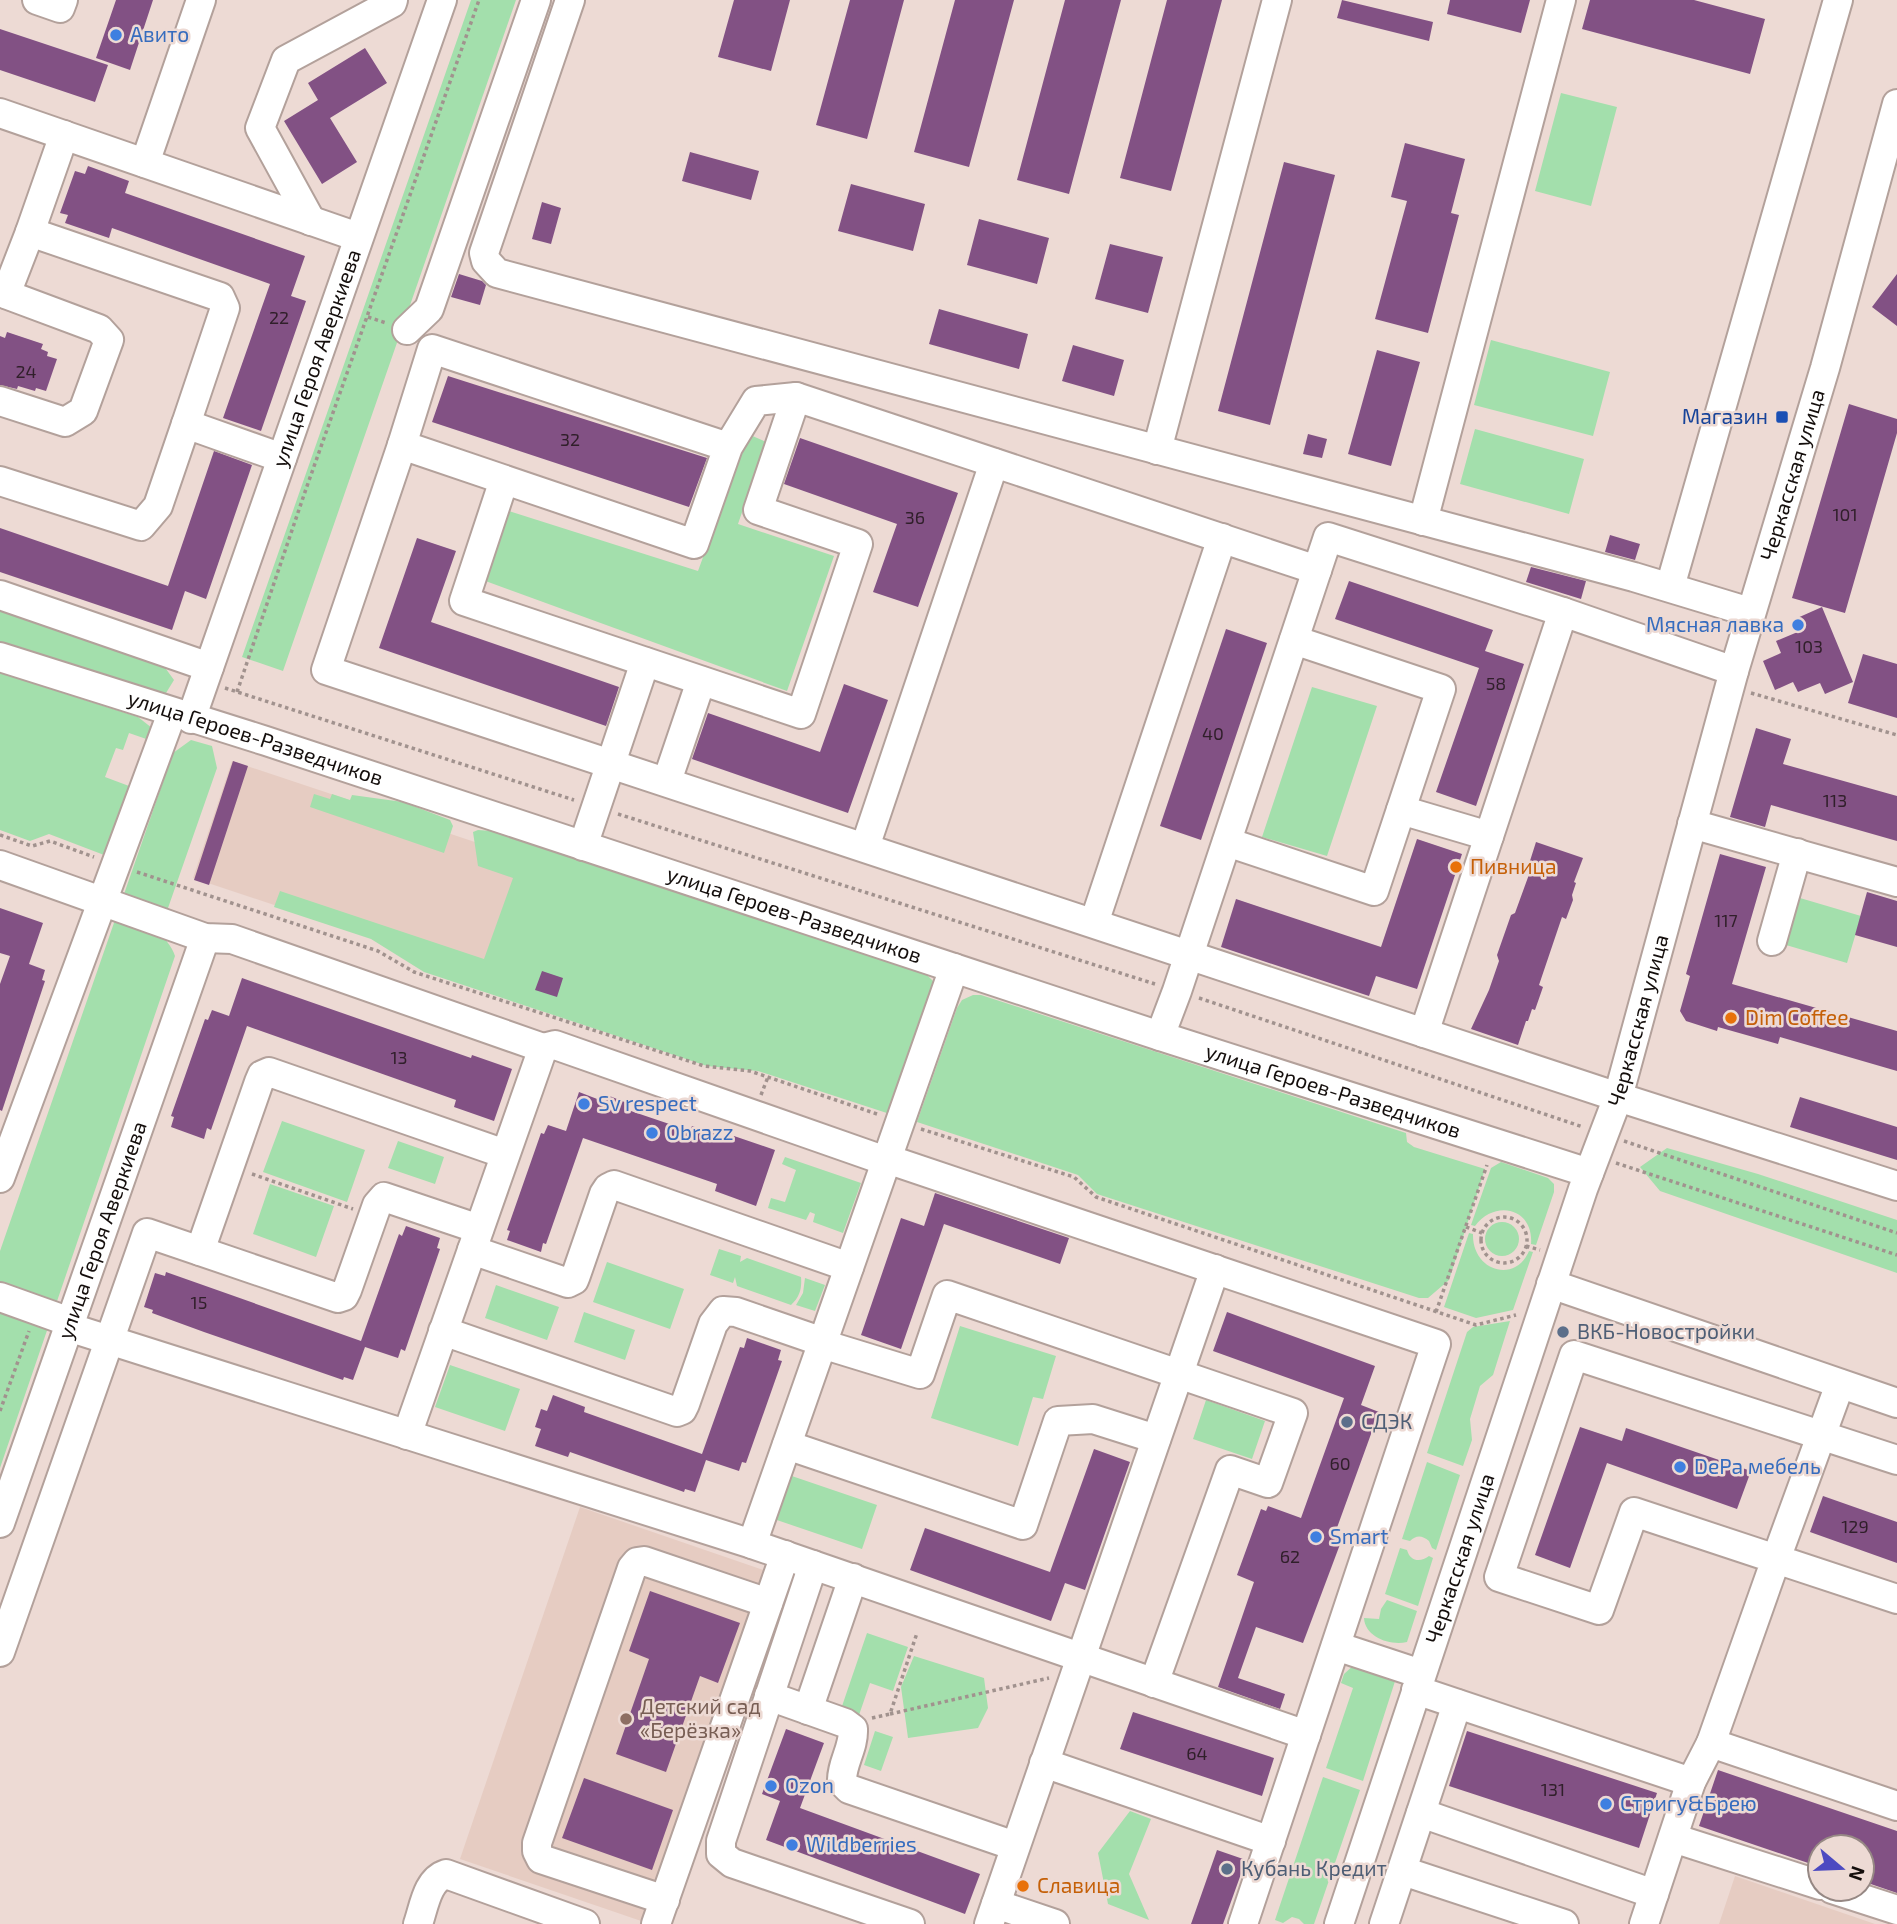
<svg xmlns="http://www.w3.org/2000/svg" width="1897" height="1924" viewBox="0 0 1897 1924" font-family="'Exo 2',sans-serif">
<rect width="100%" height="100%" fill="#eddad4"/>
<path fill="#e6ccc2" d="M232,761L535,862L487,976L193,878Z
M580,1507L792,1580L671,1924H650L460,1859Z
M1735,1876L1875,1924H1719Z"/>
<path fill="#a3dfac" d="M471,0H516L283,671L242,657Z
M1561,93L1617,107L1591,206L1535,191Z
M1491,340L1610,372L1593,436L1474,405Z
M1475,429L1584,459L1569,514L1460,484Z
M748,434L766,442L738,524L834,556L787,691L480,579L506,510L698,571Z
M0,606L158,658L174,680L158,706L0,658Z
M0,673L138,717L152,728L155,742L129,733L123,750L116,748L105,777L129,786L140,756L149,760L112,858L49,834L30,841L0,830Z
M1312,687L1377,706L1327,856L1262,837Z
M191,740L212,746L217,768L161,928C163,940 172,945 175,956L0,1468V1251L173,753Z
M314,794L330,799L332,794L350,800L352,795L403,802L450,820L453,826L444,853L310,807Z
M478,830L491,831L926,974L937,985L896,1116L758,1071L707,1066L424,972L371,939L274,907L280,891L484,959L513,878L478,866L473,832Z
M1800,898L1861,916L1847,963L1786,945Z
M973,995H981L1406,1133L1407,1142L1414,1147L1485,1169L1449,1280L1428,1298H1419L1097,1194L1078,1175L917,1122L957,1008L962,1000Z
M282,1121L365,1150L347,1202L263,1172Z
M398,1141L444,1157L435,1184L388,1168Z
M1667,1148L1758,1174L1897,1220V1273L1660,1191L1640,1167Z
M785,1157L861,1183L843,1233L813,1222L815,1214L810,1212L806,1220L768,1208L771,1198L785,1202L796,1170L782,1164Z
M1501,1162L1548,1178L1554,1184V1192L1536,1245L1531,1244C1534,1208 1495,1199 1475,1226L1471,1225L1491,1168Z
M270,1184L334,1206L316,1257L253,1234Z
M1485 1239a17 17 0 1 1 34 0a17 17 0 1 1-34 0Z
M1469,1233L1473,1234C1472,1271 1515,1284 1529,1251L1533,1252L1513,1310L1476,1318L1444,1307Z
M719,1249L741,1256L740,1262L747,1258L801,1277C802,1288 800,1297 791,1305L737,1286L735,1277L733,1283L710,1275Z
M607,1262L684,1289L670,1329L593,1302Z
M805,1278L825,1285L815,1311L796,1305L803,1293Z
M496,1285L559,1307L547,1340L485,1318Z
M584,1312L635,1330L625,1360L574,1342Z
M1510,1321L1493,1375L1480,1386L1470,1419L1472,1440L1463,1466L1427,1453L1467,1332L1473,1327Z
M960,1326L1056,1356L1043,1399L1033,1397L1018,1446L931,1418Z
M450,1365L520,1389L505,1431L435,1407Z
M1206,1400L1265,1421L1252,1459L1193,1439Z
M1427,1462L1460,1475L1436,1550L1432,1548L1429,1541C1422,1535 1416,1535 1410,1541L1402,1539Z
M783,1473L877,1505L862,1549L768,1517Z
M1400,1548L1407,1550C1410,1561 1420,1563 1429,1556L1433,1558L1418,1606L1385,1594Z
M1387,1600L1417,1611L1407,1642C1390,1646 1365,1637 1364,1618L1379,1619L1381,1609Z
M867,1633L908,1647L893,1691L870,1683L858,1718L840,1712Z
M914,1656L984,1678L988,1708L978,1728L908,1738L901,1687Z
M1355,1664L1397,1675L1363,1781L1326,1768L1353,1688L1341,1683L1344,1674Z
M875,1731L893,1737L881,1771L864,1765Z
M1323,1777L1360,1790L1314,1924H1304L1299,1919L1292,1917L1283,1923L1275,1920Z
M1130,1811L1151,1819L1129,1874L1149,1920L1108,1904L1098,1853Z"/>
<path fill="#825184" d="M116,0H153L130,70L96,58Z
M734,0H790L771,71L718,57Z
M850,0H904L867,139L816,125Z
M955,0H1014L969,167L914,152Z
M1065,0H1121L1069,194L1017,180Z
M1167,0H1222L1171,191L1120,178Z
M1342,0L1433,22L1429,41L1337,18Z
M1450,0H1530L1521,33L1447,14Z
M1590,0H1694L1765,19L1750,74L1582,29Z
M0,29L108,65L95,102L0,70Z
M365,48L387,83L330,118L357,162L322,184L284,121L318,100L308,83Z
M1405,143L1465,159L1451,213L1459,215L1428,333L1375,319L1407,201L1391,197Z
M690,152L759,171L751,200L682,181Z
M1284,162L1335,175L1270,425L1218,411Z
M88,166L129,181L125,193L305,256L291,296L306,301L261,431L223,418L270,284L112,228L109,238L65,223L68,215L60,213L75,171L85,174Z
M851,184L925,204L913,251L838,231Z
M542,202L561,208L551,244L532,239Z
M979,219L1049,238L1037,284L967,265Z
M1110,244L1163,257L1148,313L1095,299Z
M459,274L482,281L486,285L480,305L451,297Z
M1897,274V326L1872,307Z
M939,309L1028,334L1019,369L929,344Z
M7,332L43,344L41,349L48,352L47,356L57,359L46,391L36,388L35,391L18,386L17,389L0,385V336L5,338Z
M1073,345L1124,360L1114,396L1062,381Z
M1377,350L1420,362L1391,466L1348,454Z
M448,376L707,458L689,507L432,422Z
M1849,404L1897,419V433L1845,613L1792,598Z
M1308,434L1327,439L1322,458L1303,454Z
M800,438L958,493L918,607L873,592L897,524L784,484Z
M214,451L252,465L206,599L185,591L172,630L0,572V528L168,586Z
M1610,535L1640,544L1635,560L1605,552Z
M417,538L456,551L431,622L619,687L606,726L379,648Z
M1531,567L1586,581L1581,599L1526,582Z
M1349,581L1493,630L1485,651L1524,664L1476,806L1436,792L1479,668L1335,619Z
M1822,607L1853,682L1825,694L1820,683L1798,692L1793,682L1775,690L1763,661L1781,653L1776,641L1800,631L1795,619Z
M1226,629L1267,643L1201,840L1160,826Z
M1863,654L1897,664V718L1848,703Z
M844,684L888,700L848,813L692,759L708,713L820,752Z
M1756,728L1791,739L1783,764L1897,796V841L1771,805L1765,827L1730,817Z
M233,761L248,766L209,885L194,880Z
M1417,839L1462,854L1417,989L1376,976L1369,996L1221,947L1236,899L1381,947Z
M1536,842L1583,858L1574,882L1576,883L1572,895L1573,900L1566,919L1562,917L1539,985L1543,987L1535,1010L1532,1009L1528,1021H1526L1518,1045L1471,1029L1489,990L1499,961L1497,955L1511,915L1515,913L1531,869L1529,864Z
M1720,854L1766,867L1732,984L1897,1031V1071L1780,1037L1778,1044L1718,1027L1717,1031L1686,1021L1680,1011L1690,976L1686,974Z
M1867,892L1897,901V947L1855,935Z
M0,908L43,923L29,964L45,970L42,980L45,981L2,1111L0,1110V984L10,956L0,953Z
M542,971L563,978L557,997L535,990Z
M242,978L471,1058L472,1055L512,1069L494,1121L454,1107L456,1100L247,1026L211,1130L207,1128L204,1139L171,1127L174,1117L171,1116L205,1019L208,1020L212,1010L229,1016Z
M579,1092L605,1102L607,1095L627,1103L625,1109L690,1131L692,1126L732,1140L734,1136L775,1150L756,1206L715,1191L717,1184L583,1138L546,1244L543,1243L541,1252L507,1240L510,1231L507,1230L541,1133L544,1134L548,1125L566,1131Z
M1800,1097L1897,1127V1160L1790,1127Z
M935,1193L1069,1238L1060,1264L944,1224L901,1349L861,1335L901,1218L924,1226Z
M406,1226L440,1238L437,1248L440,1249L405,1351L401,1349L398,1358L365,1347L353,1380L344,1377L343,1380L204,1332L152,1313L153,1310L144,1307L155,1273L165,1276L166,1272L361,1341L399,1234L402,1236Z
M1227,1312L1375,1366L1361,1405L1379,1412L1334,1536L1342,1539L1303,1643L1256,1627L1238,1678L1285,1694L1280,1709L1218,1687L1254,1582L1237,1575L1261,1509L1266,1511L1268,1506L1301,1518L1344,1398L1213,1351Z
M747,1338L781,1350L778,1360L782,1361L746,1463L742,1462L739,1471L706,1460L695,1492L685,1489L684,1492L570,1452L568,1457L535,1446L541,1429L535,1427L541,1409L547,1411L553,1395L585,1407L584,1412L702,1454L740,1347L744,1348Z
M1580,1427L1622,1441L1626,1428L1751,1471L1737,1509L1607,1463L1570,1568L1535,1555Z
M1094,1449L1130,1462L1085,1590L1065,1583L1051,1621L910,1570L925,1528L1050,1572Z
M1823,1496L1897,1522V1563L1810,1532Z
M650,1591L740,1623L718,1683L700,1676L666,1772L616,1754L649,1659L629,1651Z
M1133,1712L1274,1758L1262,1796L1120,1749Z
M786,1729L824,1743L800,1808L980,1874L965,1914L766,1840L780,1801L762,1794Z
M1467,1731L1657,1793L1639,1848L1449,1786Z
M1718,1770L1897,1831V1893L1862,1881V1847H1820V1867L1699,1826Z
M584,1778L673,1810L652,1870L562,1838Z
M1217,1850L1246,1860L1223,1924H1191Z"/>
<g fill="none" stroke-linecap="round" stroke-linejoin="round">
<defs>
<g id="minor">
<path d="M37,0L60,8L63,0"/>
<path d="M570,0L484,253L486,261L497,273L1634,577L1743,610"/>
<path d="M0,113L358,237"/>
<path d="M64,135L30,232L220,297L225,308L186,424L282,458"/>
<path d="M145,163L201,0"/>
<path d="M311,221L260,128L286,60L392,3L393,0"/>
<path d="M0,292L99,329L109,340L83,411L65,422L0,401"/>
<path d="M6,294L30,232"/>
<path d="M407,330L429,309L536,0"/>
<path d="M402,445L326,670L1618,1097L1897,1186"/>
<path d="M728,447L432,349L402,445L694,544L728,447L756,401L796,397L1317,570"/>
<path d="M1157,450L1277,0"/>
<path d="M504,480L464,601L801,714L858,544L758,510L796,397"/>
<path d="M0,481L141,526L158,506L186,424"/>
<path d="M1423,521L1561,0"/>
<path d="M1670,587L1838,0"/>
<path d="M0,595L209,667"/>
<path id="s1" d="M0,657L266,741L1160,1036L1589,1173"/>
<path id="s2" d="M191,719L442,0"/>
<path d="M667,781L701,681"/>
<path d="M1401,810L1489,836"/>
<path d="M1692,824L1897,882"/>
<path d="M1227,842L1374,891L1441,689L1294,640"/>
<path d="M583,846L645,662"/>
<path d="M865,847L994,463"/>
<path d="M0,865L205,938L232,939L543,1048"/>
<path d="M1094,923L1222,538"/>
<path d="M1772,941L1797,853"/>
<path d="M1424,1033L1563,612"/>
<path d="M1160,1036L1177,991L1328,537L1563,612L1734,671"/>
<path d="M887,1159L1436,1344L1243,1924"/>
<path d="M0,1178L172,713"/>
<path d="M200,1251L259,1082L262,1075L269,1072L505,1154"/>
<path d="M849,1267L614,1185L608,1188L604,1194L576,1275L574,1280L568,1283L472,1250L543,1048L555,1045L886,1161"/>
<path d="M1551,1284L1897,1403"/>
<path d="M0,1297L70,1322"/>
<path d="M68,1327L752,1544L1306,1735"/>
<path d="M443,1331L677,1412L682,1410L685,1404L713,1324L723,1311L736,1312L823,1342"/>
<path d="M822,1344L920,1374L947,1295L1293,1413L1268,1483L1230,1470L1154,1683"/>
<path d="M1840,1384L1776,1559L1897,1599"/>
<path d="M407,1435L472,1250"/>
<path d="M787,1445L1023,1525L1058,1421L1093,1419L1156,1439"/>
<path id="s3" d="M0,1523L205,938"/>
<path d="M752,1544L954,968"/>
<path d="M813,1565L721,1841V1854L732,1863L910,1924"/>
<path d="M1336,1646L1421,1674"/>
<path d="M0,1652L147,1233L338,1298L344,1296L347,1290L377,1205L384,1197L479,1229"/>
<path d="M1416,1690L1691,1782"/>
<path d="M769,1696L845,1723L853,1729C854,1748 841,1764 842,1782L849,1789L1015,1846"/>
<path d="M808,1710L853,1578"/>
<path d="M1711,1743L1776,1559L1634,1512L1599,1610L1499,1577L1574,1355L1897,1460"/>
<path d="M1044,1763L1271,1841"/>
<path d="M1421,1813L1654,1894"/>
<path d="M1673,1838L1820,1885"/>
<path d="M1403,1871L1564,1924"/>
<path d="M1832,1889L1897,1910"/>
<path d="M665,1900L541,1859L537,1851V1843L632,1568L637,1562L644,1561L768,1603"/>
<path d="M996,1904L1055,1924"/>
<path d="M418,1924C424,1907 427,1880 446,1874L585,1924"/>
<path d="M656,1924L785,1555"/>
<path d="M989,1924L1215,1269"/>
<path id="s4" d="M1339,1924L1583,1189L1618,1097L1734,671L1825,368L1897,104"/>
<path d="M1384,1924L1457,1704"/>
<path d="M1644,1924L1691,1782L1711,1743L1897,1806"/>
</g>
</defs>
<use href="#minor" stroke="#b3a19b" stroke-width="32"/>
<path stroke="#a1928e" stroke-width="3.5" stroke-dasharray="3.5 3.5" stroke-linecap="butt" d="M368,317L386,323
M225,688L574,800
M237,692L306,489L479,0
M1751,693L1897,735
M618,814L1155,984
M0,835L32,846L50,841L94,857
M137,872L378,951L414,972L704,1066L750,1071L880,1115
M1199,998L1583,1127
M761,1095L768,1077
M921,1129L1074,1177L1096,1197L1476,1325L1516,1315
M1624,1141L1897,1233
M1616,1163L1897,1255
M252,1174L353,1209
M1481 1240a23 23 0 1 1 46 0a23 23 0 1 1-46 0Z
M1466,1227L1482,1233
M1526,1246L1540,1250
M1436,1312L1487,1165
M0,1411L29,1331
M890,1714L1049,1678
M872,1718L890,1714L917,1633"/>
<use href="#minor" stroke="#fff" stroke-width="28"/>
</g>
<g fill="#3f7fe0" stroke="#eddad4" stroke-width="2.5">
<circle cx="116" cy="35" r="7"/>
<circle cx="1798" cy="625" r="7"/>
<circle cx="584" cy="1104" r="7"/>
<circle cx="652" cy="1133" r="7"/>
<circle cx="1680" cy="1467" r="7"/>
<circle cx="1316" cy="1537" r="7"/>
<circle cx="771" cy="1786" r="7"/>
<circle cx="1606" cy="1804" r="7"/>
<circle cx="792" cy="1845" r="7"/>
</g>
<rect fill="#1a4fb4" stroke="#eddad4" stroke-width="2.5" x="1775" y="410" width="14" height="14" rx="3.5"/>
<g fill="#e8710a" stroke="#eddad4" stroke-width="2.5">
<circle cx="1456" cy="867" r="7"/>
<circle cx="1731" cy="1018" r="7"/>
<circle cx="1023" cy="1886" r="7"/>
</g>
<g fill="#5c6f8a" stroke="#eddad4" stroke-width="2.5">
<circle cx="1563" cy="1332" r="7"/>
<circle cx="1347" cy="1422" r="7"/>
<circle cx="1227" cy="1869" r="7"/>
</g>
<circle fill="#8d6e63" stroke="#eddad4" stroke-width="2.5" cx="626" cy="1719" r="7"/>
<g text-anchor="middle" stroke-width="5" stroke-linejoin="round" paint-order="stroke">
<g font-size="18" fill="#301f2a">
<text x="279" y="324">22</text>
<text x="26" y="378">24</text>
<text x="570" y="446">32</text>
<text x="1845" y="521">101</text>
<text x="915" y="524">36</text>
<text x="1809" y="653">103</text>
<text x="1496" y="690">58</text>
<text x="1213" y="740">40</text>
<text x="1835" y="807">113</text>
<text x="1726" y="927">117</text>
<text x="399" y="1064">13</text>
<text x="199" y="1309">15</text>
<text x="1340" y="1470">60</text>
<text x="1855" y="1533">129</text>
<text x="1290" y="1563">62</text>
<text x="1197" y="1760">64</text>
<text x="1553" y="1796">131</text>
</g>
<g font-size="21" fill="#366cbe" stroke="#eddad4" text-anchor="start">
<text x="130" y="42">Авито</text>
<text x="1784" y="632" text-anchor="end">Мясная лавка</text>
<text x="598" y="1111">Sv respect</text>
<text x="666" y="1140">Obrazz</text>
<text x="1694" y="1474">DePa мебель</text>
<text x="1330" y="1544">Smart</text>
<text x="785" y="1793">Ozon</text>
<text x="1620" y="1811">Стригу&amp;Брею</text>
<text x="806" y="1852">Wildberries</text>
</g>
<g font-size="21" fill="#140e0c" stroke="#eddad4">
<text dy="7" stroke="none"><textPath href="#s2" startOffset="382">улица Героя Аверкиева</textPath></text>
<text dy="7" stroke="none"><textPath href="#s4" startOffset="1519">Черкасская улица</textPath></text>
<text dy="7" stroke="none"><textPath href="#s1" startOffset="268">улица Героев-Разведчиков</textPath></text>
<text dy="7" stroke="none"><textPath href="#s1" startOffset="835">улица Героев-Разведчиков</textPath></text>
<text dy="7" stroke="none"><textPath href="#s4" startOffset="952">Черкасская улица</textPath></text>
<text dy="7" stroke="none"><textPath href="#s1" startOffset="1402">улица Героев-Разведчиков</textPath></text>
<text dy="7" stroke="none"><textPath href="#s3" startOffset="310">улица Героя Аверкиева</textPath></text>
<text dy="7" stroke="none"><textPath href="#s4" startOffset="385">Черкасская улица</textPath></text>
</g>
<g font-size="21" fill="#164399" stroke="#eddad4" text-anchor="end">
<text x="1768" y="424">Магазин</text>
</g>
<g font-size="21" fill="#c56008" stroke="#eddad4" text-anchor="start">
<text x="1470" y="874">Пивница</text>
<text x="1745" y="1025">Dim Coffee</text>
<text x="1037" y="1893">Славица</text>
</g>
<g font-size="21" fill="#4e5e75" stroke="#eddad4" text-anchor="start">
<text x="1577" y="1339">ВКБ-Новостройки</text>
<text x="1361" y="1429">СДЭК</text>
<text x="1241" y="1876">Кубань Кредит</text>
</g>
<g font-size="21" fill="#785e54" stroke="#eddad4" text-anchor="start">
<text x="640" y="1714">Детский сад<tspan x="640" dy="24">«Берёзка»</tspan></text>
</g>
</g>
<g transform="translate(1841 1868) rotate(109)"><circle r="33" fill="#eddad4" stroke="#968884" stroke-width="2"/>
<path d="M0-5L12 26L0 18L-12 26Z" fill="#4c4ac1"/>
<text y="-10" font-size="19" font-weight="bold" text-anchor="middle" fill="#140e0c">N</text>
</g>
</svg>
